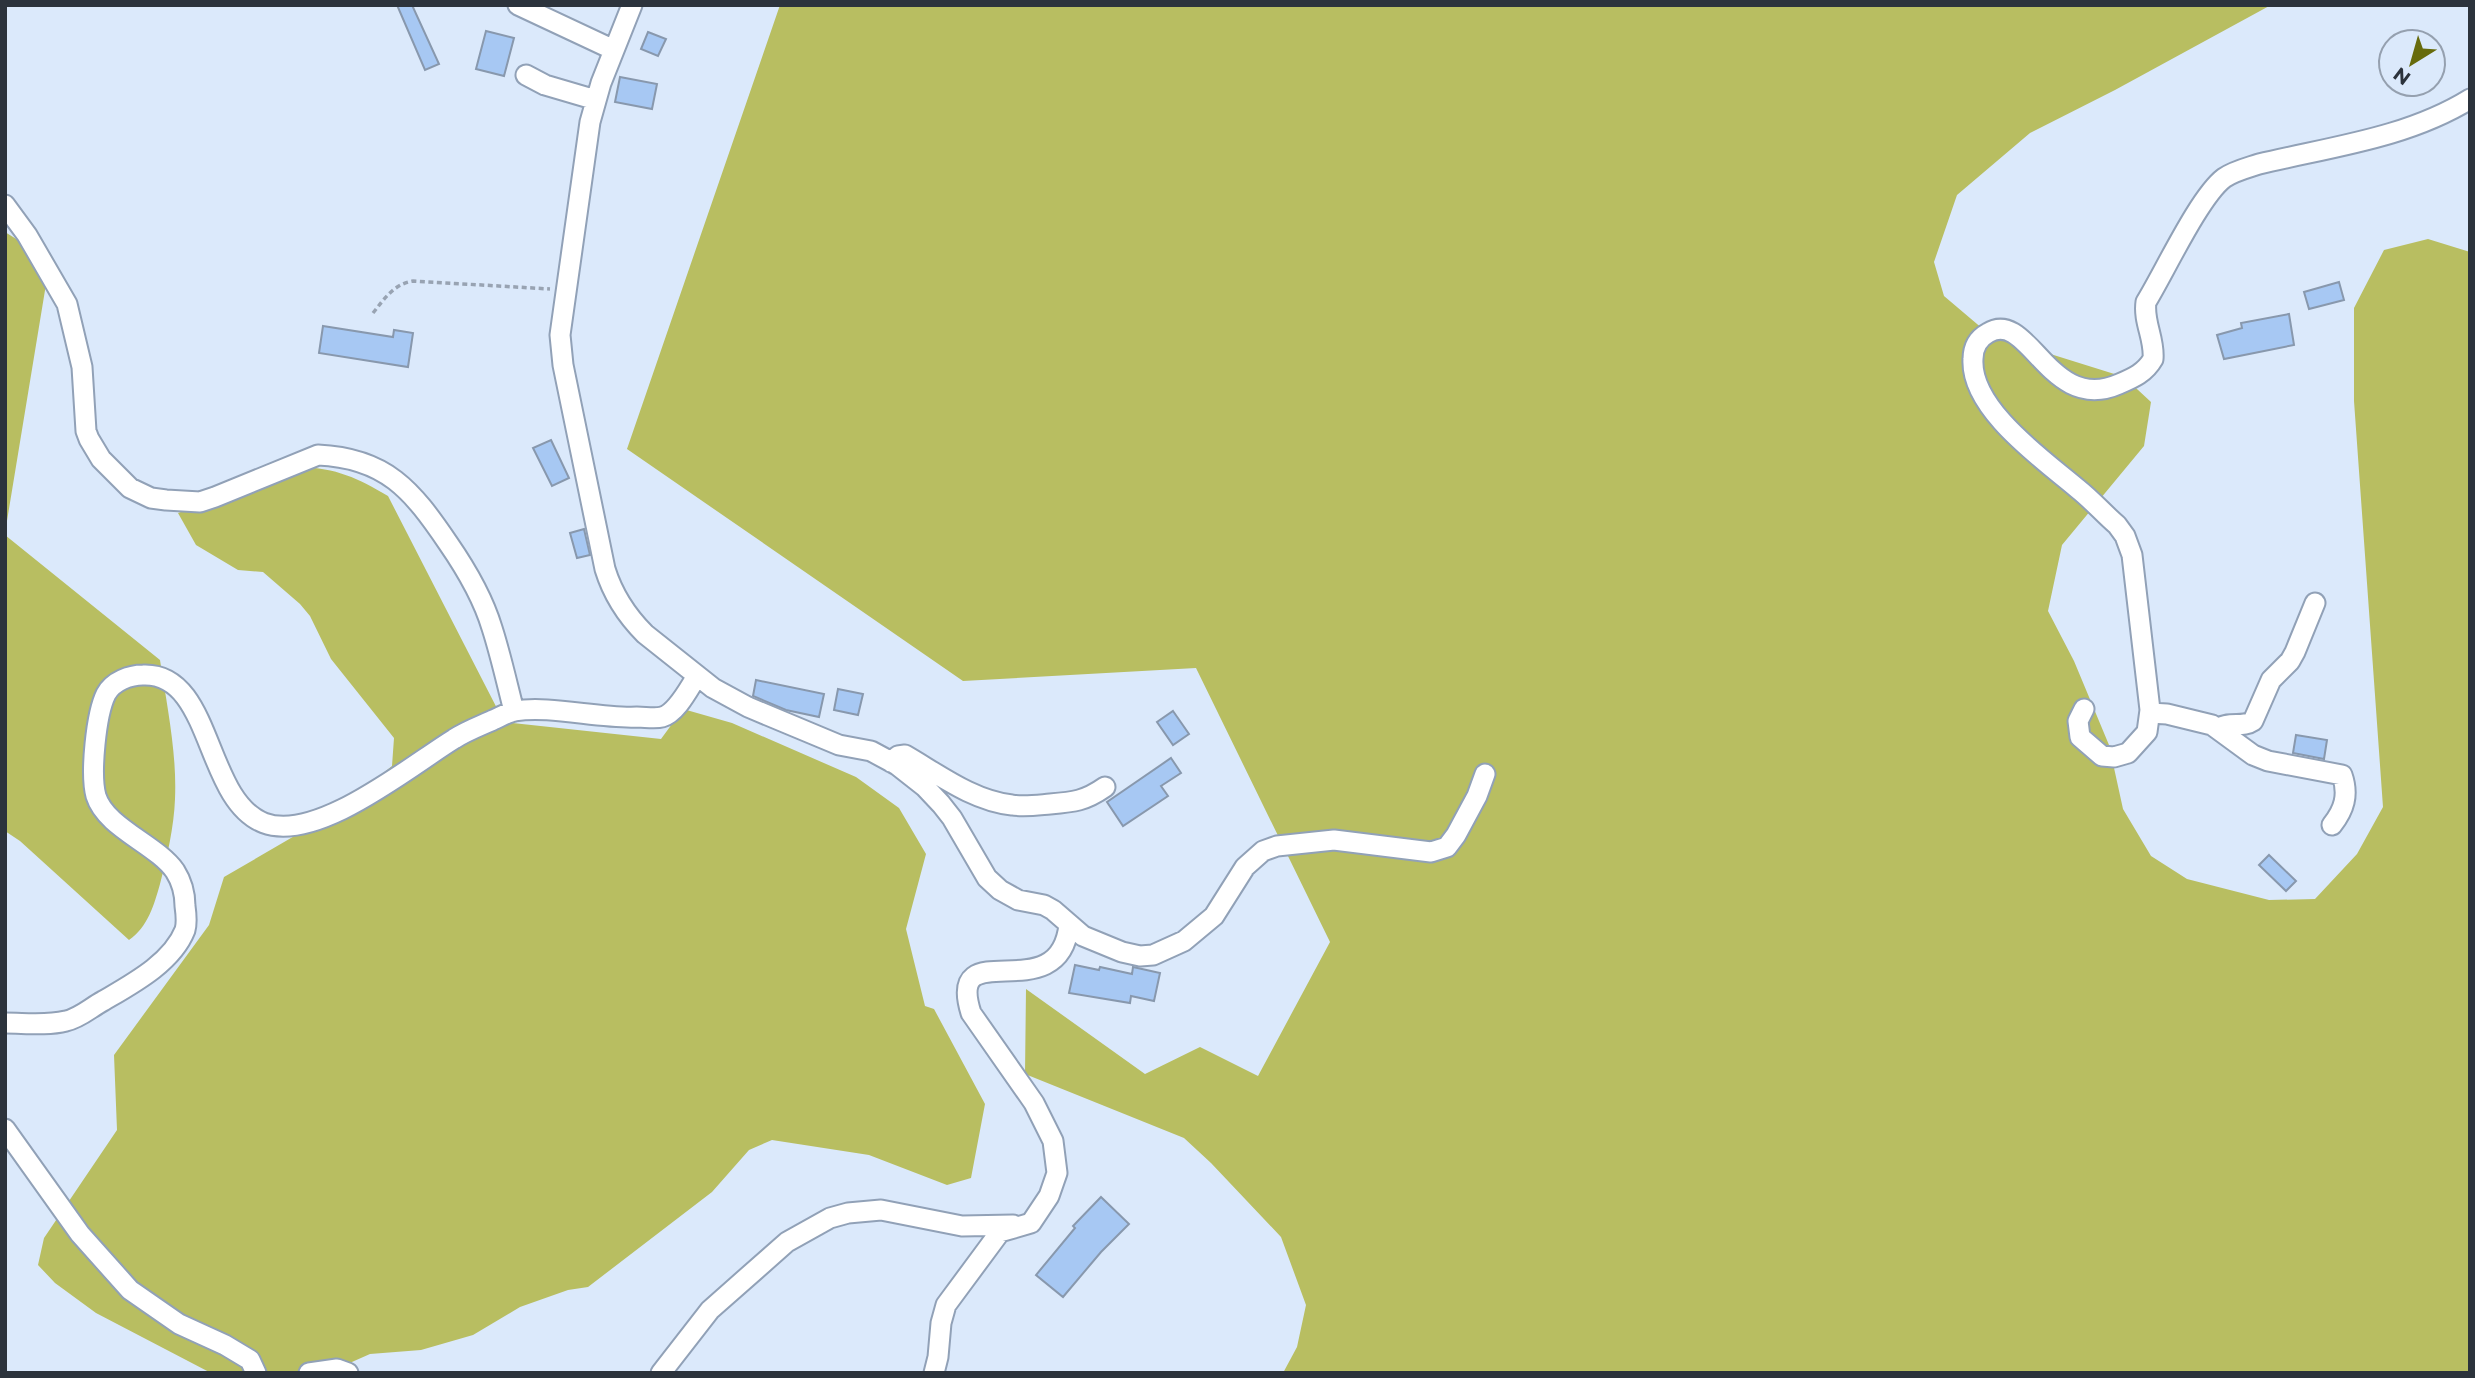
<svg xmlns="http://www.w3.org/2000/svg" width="2475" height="1378" viewBox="0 0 2475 1378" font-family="Montserrat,sans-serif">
<rect width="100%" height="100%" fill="#dbe9fb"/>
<path fill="#b8be61" d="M780,5H2271L2115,90L2030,133L1957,195L1934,262L1944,296L1990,335L2124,377L2151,402L2144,446L2062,545L2048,611L2074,661L2109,745L2123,809L2151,856L2187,879L2269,900L2315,899L2357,854L2383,807L2354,401V308L2384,250L2428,239L2470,252V1373H1283L1297,1347L1306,1305L1281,1237L1211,1163L1184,1138L1025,1074L1026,989L1145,1074L1200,1047L1258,1076L1330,942L1196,668L963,681L627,449Z
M5,232L50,260L5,533Z
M300,467C336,468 358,478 388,496L504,722L661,739L683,709L732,723L856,777L899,808L926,854L906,929L925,1006L934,1009L985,1104L971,1178L947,1185L869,1155L772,1140L749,1150L712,1192L588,1287L568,1290L520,1307L473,1335L421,1350L370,1354L327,1373H211L96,1313L55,1283L38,1265L44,1238L117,1130L114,1055L209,925L224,877L334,813L392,766L394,738L331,659L310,616L300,604L263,572L238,570L196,545L178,513Z
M5,535L160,660C167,706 177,753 175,799C174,827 167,857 160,884C154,905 148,927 129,940L20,841L5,831Z"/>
<path fill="#a7c8f3" stroke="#8898ad" stroke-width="2" d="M397,5H412L439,64L425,70Z
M486,31L514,38L504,76L476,69Z
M648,32L666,39L658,56L641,49Z
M620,77L657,84L652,109L615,102Z
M2339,282L2344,300L2309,309L2304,292Z
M2289,314L2294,345L2224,359L2217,335L2242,328L2241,323Z
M323,326L393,337L394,330L413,333L408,367L319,353Z
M551,440L569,478L552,486L533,448Z
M584,529L590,555L577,558L570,533Z
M756,680L824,694L819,717L786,710L753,696Z
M838,689L863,694L858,715L834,710Z
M1173,711L1189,734L1173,745L1157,722Z
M2296,735L2327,740L2324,759L2293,753Z
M1171,758L1181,773L1161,786L1168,796L1123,826L1107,802Z
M2269,855L2296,881L2286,891L2259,865Z
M1075,965L1099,970L1100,967L1132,974L1133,967L1160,973L1154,1001L1131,996L1130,1003L1069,993Z
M1101,1197L1129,1224L1101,1252L1063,1297L1036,1275L1075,1228L1073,1226Z"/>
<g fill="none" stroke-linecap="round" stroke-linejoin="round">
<defs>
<path id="minor" d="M518,5L614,50
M632,5L601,83L590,122L560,335L563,365L605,569C613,595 626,615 645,634L713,688L748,707L839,745L871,751L897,765L925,787L941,804L952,818L987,878L1000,890L1018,900L1044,905L1053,910L1083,936L1122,952L1140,956L1153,955L1184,941L1214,916L1245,867L1263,851L1277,846L1334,840L1431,852L1447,847L1456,835L1477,796L1485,774
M526,75L545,85L596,100
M5,205L27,235L67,304L82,367L86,431L89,439L101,459L130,488L151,498L166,500L200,502L215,497L318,455C386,458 412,490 448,543C466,569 483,598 492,628C501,656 507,684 514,711
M2084,709L2078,721L2080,737L2102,756L2114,757L2128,753L2147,732L2150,710L2132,555L2125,536L2117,525C2104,514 2092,500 2078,489C2044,460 1970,409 1973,359C1973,348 1977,339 1988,333C2029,308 2049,415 2119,384C2133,378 2145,373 2153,359C2155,339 2143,322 2146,302C2164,273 2199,197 2224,178C2234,171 2247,168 2259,164C2330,147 2407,138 2470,99
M2150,713L2167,714L2212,725L2253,755L2268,761L2342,775C2349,795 2344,810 2332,825
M2219,728C2230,721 2243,728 2253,721L2271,680L2290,661L2295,652L2315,603
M891,762L898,756L905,755C938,774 973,801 1012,805C1024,807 1038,805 1050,804C1074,802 1085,801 1105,787
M5,1023C25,1023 46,1026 66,1021C80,1018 90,1008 103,1001C132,984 172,963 185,930C187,923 186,913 185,906C185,893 182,882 175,871C156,844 106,828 96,796C90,774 96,714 106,694C113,681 130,675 143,675C213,672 204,800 264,823C317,843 410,766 454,739C466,731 480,726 493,720C500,717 508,712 515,711C550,705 600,719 637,717C645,717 655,719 662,717C677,713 689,688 697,676
M5,1129L80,1234L130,1290L179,1324L225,1345L250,1360L256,1373
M309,1373L337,1369L348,1373
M661,1373L710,1310L787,1242L830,1218L848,1213L881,1210L962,1226L1013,1225
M934,1373L938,1357L941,1323L946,1305L1000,1232L1031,1223L1049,1196L1057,1173L1053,1141L1034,1103L971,1013C945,930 1059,1013 1069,925"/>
</defs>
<use href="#minor" stroke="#91a1b7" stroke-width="23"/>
<path stroke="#98a3b2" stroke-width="3.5" stroke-dasharray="5 3.5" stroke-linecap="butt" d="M373,313C385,298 394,284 413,281L550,289"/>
<use href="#minor" stroke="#fff" stroke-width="19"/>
</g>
<rect width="2475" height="1378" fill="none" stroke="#2c333c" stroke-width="14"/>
<g transform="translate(2412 63) rotate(217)"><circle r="33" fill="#dbe9fb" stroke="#95a0af" stroke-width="2"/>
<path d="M0-5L12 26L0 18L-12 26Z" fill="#676b0c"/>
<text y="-10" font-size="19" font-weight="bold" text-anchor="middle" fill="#2c333c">N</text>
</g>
</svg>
